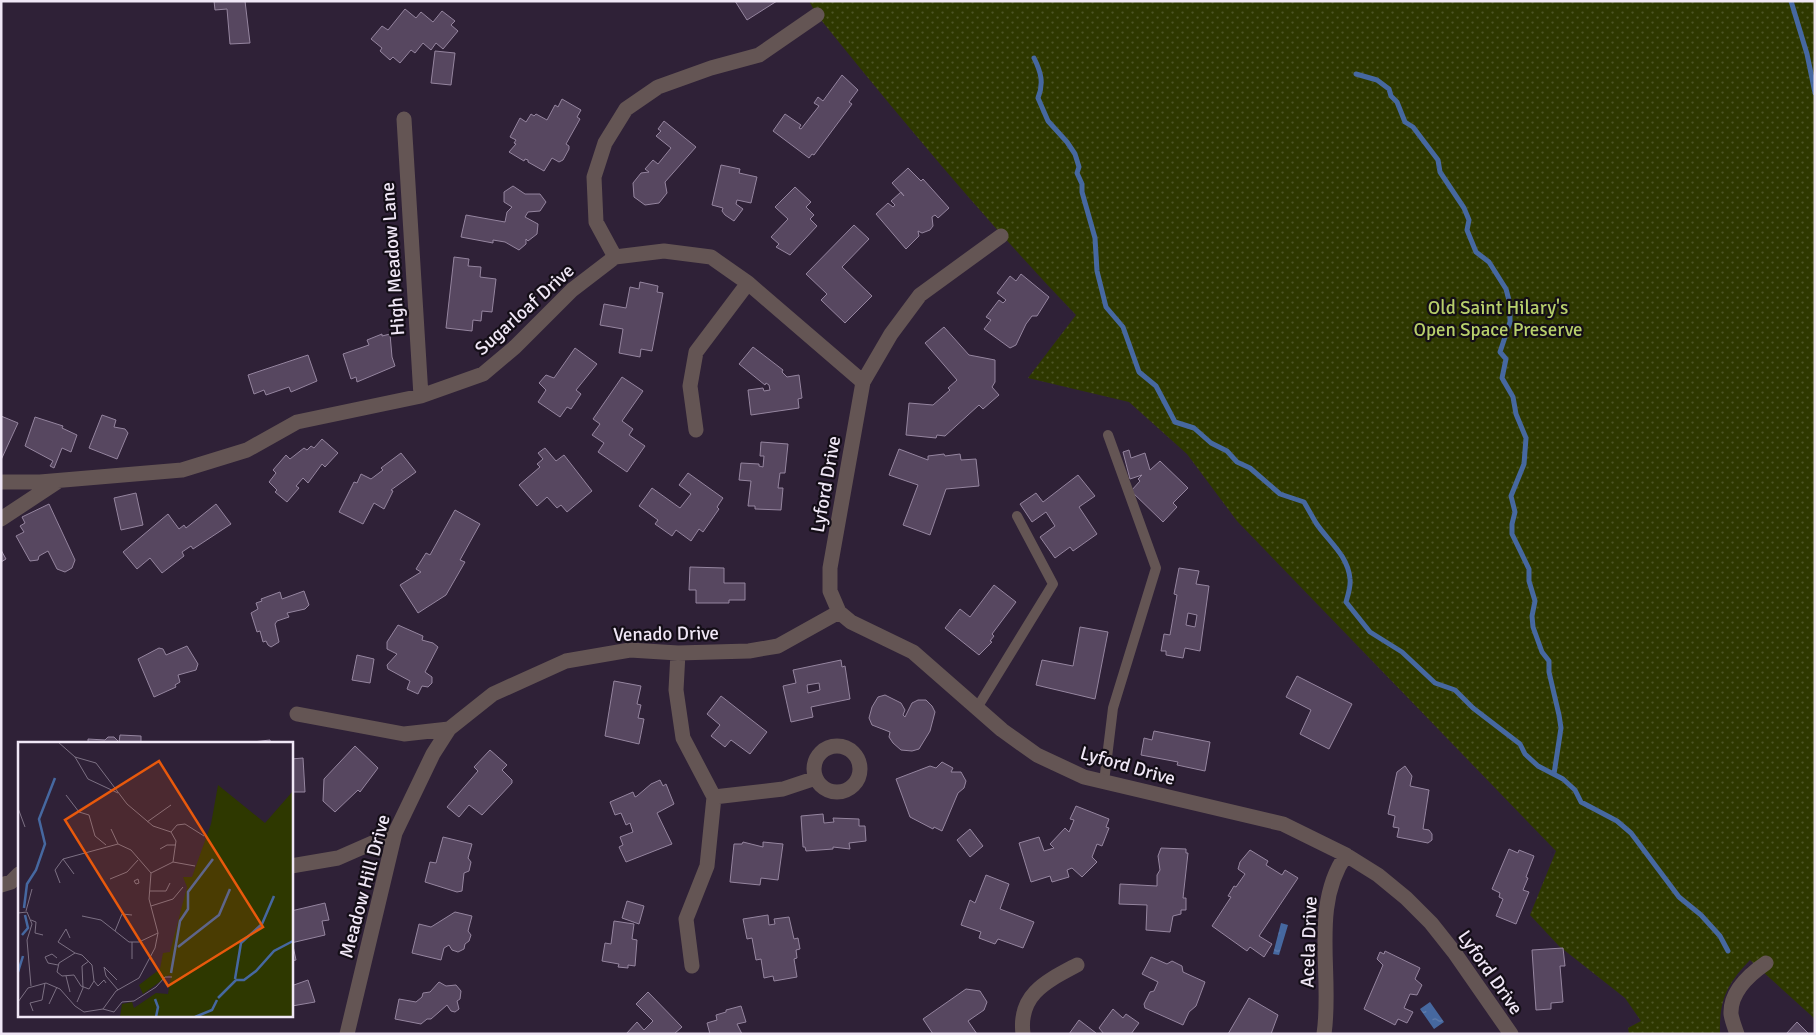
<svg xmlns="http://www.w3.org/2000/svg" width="1816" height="1035" viewBox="0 0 1816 1035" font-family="Signika,sans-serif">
<defs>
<pattern id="grass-dots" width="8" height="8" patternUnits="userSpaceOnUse" patternTransform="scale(1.25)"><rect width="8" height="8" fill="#2e3800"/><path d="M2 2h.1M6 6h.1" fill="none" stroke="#4d5526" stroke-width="1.8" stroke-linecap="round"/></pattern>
<pattern id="water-ripples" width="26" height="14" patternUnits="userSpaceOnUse" patternTransform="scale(1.25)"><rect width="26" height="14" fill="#4668a0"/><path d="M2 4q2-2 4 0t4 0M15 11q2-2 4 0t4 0" fill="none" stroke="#617eae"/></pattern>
</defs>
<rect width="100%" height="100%" fill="#2f2137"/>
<path fill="url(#grass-dots)" d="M809,1H1815V1019L1750,960C1727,984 1719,1000 1720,1034H1629L1628,1028L1641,1021L1625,998L1559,946L1530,915L1556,851L1237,521L1187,454L1129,402L1028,378L1076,315C984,219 900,118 817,15Z"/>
<path fill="url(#water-ripples)" d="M1281,923L1288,925L1279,955L1273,954Z
M1430,1002L1444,1022L1434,1029L1420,1009Z"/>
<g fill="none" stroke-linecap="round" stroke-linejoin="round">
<path stroke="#4668a0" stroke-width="5" d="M1791,1L1807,54L1815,93
M1034,58C1041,72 1044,83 1038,98L1048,121L1067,142L1075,154L1079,167L1077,173L1082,184V192L1095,238L1097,271L1106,307L1123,327L1139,372L1156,386L1175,422L1194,428L1211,443L1227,451L1237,462L1250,468L1280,494L1304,502C1308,509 1312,516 1316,523C1328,541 1348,555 1350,579C1351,586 1348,595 1346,602L1370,632L1402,652L1435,683L1455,690L1473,708L1520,744L1525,754L1538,766L1563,779L1575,790L1581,802L1617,821L1631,833L1679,897L1701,915L1720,936L1728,951
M1356,74L1377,80L1389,89L1391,96L1397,102L1405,122L1413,127L1438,160L1440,172L1464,208L1469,220L1467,230L1476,252L1489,262L1506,289L1510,304V322L1500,352L1506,359L1502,378L1513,397L1516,414L1526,438L1524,464L1511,496L1515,512L1512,524V534L1529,569V581L1535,601L1532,616L1533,627L1542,652L1549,661V672L1559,715L1561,728L1554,774"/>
</g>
<path fill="#574760" stroke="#95859f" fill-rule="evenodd" d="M214,1H245L250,43L230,44L227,9L215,10Z
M735,1H777L747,20Z
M405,9L416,18L421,12L433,22L442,11L455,21L451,25L458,31L443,49L436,43L431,50L423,43L415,53L411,50L400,63L393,57L390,60L380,51L382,48L371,39L382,26L388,30Z
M435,51L455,53L451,85L431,83Z
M842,75L858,90L849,102L852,104L814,155L812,154L809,158L773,131L785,114L801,125L799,128L801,129L819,106L814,103L818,97L823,101Z
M562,99L581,110L577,117L580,119L566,144L569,146V149L563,160L559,162L552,158L544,171L528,162V160L525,159L524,161L509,152L516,144L514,143L516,140L510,137L520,118L526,122L531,114L534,116L536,114L547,120L555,105L558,107Z
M664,121L696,147L665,182L667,193L659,203L645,205L634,197L633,183L641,173L649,172L645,169L653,160L658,164L671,148L656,136L661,131L658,129Z
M721,165L740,169L739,173L757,177L751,203L737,200L736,204L743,209L734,221L725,215L722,211L723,208L712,205Z
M908,168L921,181L923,179L949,208L938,218L935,215L932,217L933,226L930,230L922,233L918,231L919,236L906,249L876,214L888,203L893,207L895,205L891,201L901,192L904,196L892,183Z
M513,186L525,194H540L546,202L540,211L528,212L525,217L538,224L537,234L528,241L526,239V244L519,250L505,242L493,240V243L461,237L466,215L505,222L507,212L512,207L504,202V192Z
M795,187L811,202L806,207L814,215L810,219L817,226L790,255L776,247L779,244L771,237L788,219L775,207Z
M854,225L869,239L842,267L872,296L845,323L821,300L827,294L806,274Z
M454,257L469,259L468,266L481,267L480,277L496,279L492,312L482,311L481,321L473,320L472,331L446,328Z
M1021,274L1049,297L1037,316H1032L1026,324L1016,345L1010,348L984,329L991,320L986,317L999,300L1003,303L1006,300L997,293L1010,276L1016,281Z
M640,282L658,286L657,292L663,293L652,351L641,349L640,357L619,353L623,329L600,325L604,304L626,308L630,287L639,289Z
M944,327L969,355L995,360V382L992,387L999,395L983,409L979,405L945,436L937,435L936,438L906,435L909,403L933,405L950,390L948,388L957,380L925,343Z
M382,334V336L390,334L392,357L395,366L357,382L356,377L351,379L343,354L369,345L367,340Z
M753,347L783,370L782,372L787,377L799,375L802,398L798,399L799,408L751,415L748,390L763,388L764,391L770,390L769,385L766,383L765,385L739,364Z
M575,348L597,364L576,390L581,394L571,409L567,407L560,417L538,402L546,390L539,383L546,375L554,378Z
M308,355L317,381L291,392L289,387L266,395L264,390L254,394L248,375Z
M622,377L643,391L622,421L633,429L629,435L645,446L627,472L598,452L604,443L592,435L600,424L593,419Z
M102,415L116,420L114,427L125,429L128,433L117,459L89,448Z
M1,416L18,423L1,460Z
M35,417L63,426L62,428L77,435L71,452L62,448L54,468L50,466L53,461L25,446Z
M322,439L338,453L325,467L322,464L308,483L303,478L296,486L299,488L287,502L275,492L277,490L269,482L276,473L273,470L286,455L290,459L304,448L307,450L311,446L314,448Z
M761,442L788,444L785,473H780L778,488H783L781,510L755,509V506H748L751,481L739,480L741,463L759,464V466L763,467L764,456H760Z
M545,448L556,461L564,455L592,491L567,512L561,505L557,508L547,497L537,506L519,485L540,467L537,464L543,459L538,453Z
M899,449L928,460V456L944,454L945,456L960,454L961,460L976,459L979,486L946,489L930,535L903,525L918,485L889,475Z
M1129,450L1131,458L1145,453L1150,470L1160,461L1188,488L1173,503L1177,507L1163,522L1131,491L1140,481L1138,479L1142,475L1130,479L1123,452Z
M401,453L416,472L391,490L393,491L384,509L374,503L363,524L339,512L354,482L357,483L361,474L371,479L383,470L381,468Z
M688,473L723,498L717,507L719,509L703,532L699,529L691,541L676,530L672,536L655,524L658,520L639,506L652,488L680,508L691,494L679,485Z
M1078,475L1095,496L1079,507L1097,534L1073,551L1070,547L1055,558L1040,537L1055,526L1046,512L1032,522L1020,504L1036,493L1043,502Z
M136,493L143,525L121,530L114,498Z
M49,504L75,560L72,568L65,572L57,569L48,551L39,556L38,560L30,561L16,536L24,532L20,526L25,523L22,517Z
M216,504L231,524L193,549L191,546L182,552L184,556L162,573L150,558L137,569L123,552L168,514L179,529L184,525L186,528Z
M455,510L480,524L460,560L465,562L446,595L418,613L400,585L421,572L416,569L426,553L430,555Z
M1,550L6,559L1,562Z
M690,567L724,568V583H745V600H729V603H696V590H689Z
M1179,568L1199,571L1196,584L1209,586L1200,651L1185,648L1183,658L1166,655V651H1161L1164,634L1170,635L1177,595L1174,594ZM1188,613L1197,615L1195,627L1186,625Z
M994,585L1016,602L992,634L994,636L990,641L992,642L979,655L945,628L960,609L970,617Z
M304,591L309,605L305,609L287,613L289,617L277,621L275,624L279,642L271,647L268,645L266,641L263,642L260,631L257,632L251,613L258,609L256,603L262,601L261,599L280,592L282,599Z
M398,625L423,636L422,640L433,643L438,647L425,672L432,677V683L428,687L422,686L418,694L407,689L410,681L388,669L387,665L397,654L387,649V642Z
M1080,627L1108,632L1095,699L1036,685L1042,660L1073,666Z
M187,646L198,664L196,670L178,675L180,682L175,685L176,687L154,697L138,659L159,648L163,649L166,655Z
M357,655L374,659L370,683L352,680Z
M841,660L842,667L845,666L850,699L811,707L813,717L791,722L783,686L796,683L793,670ZM819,683L820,690L808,693L807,685Z
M1297,676L1352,704L1329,749L1300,734L1311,710L1286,697Z
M614,681L641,686L637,704L641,705L638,718L644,719L639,744L605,736Z
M885,695L901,703L905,710L903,715L905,717L912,703L918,700H926L932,706L935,712L930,731L919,749L912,751L901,750L893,743L889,737L890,732L872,725L869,718L872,707L878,697Z
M721,696L767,732L750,754L731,740L725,747L711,736L720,725L707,714Z
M1154,731L1210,742L1205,771L1177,765L1178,762L1141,755L1144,738L1152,740Z
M120,735L141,736V744H88V739L105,740L108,737H114L119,742Z
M270,740L271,744H244V743Z
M355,746L378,768L360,792L358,790L335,812L323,801L324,779Z
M490,750L507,765L502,770L512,780V783L482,815L469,805L459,817L447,807L478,771L474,767Z
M303,758L305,792H291V759Z
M942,762L953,768L951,772H961L966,781L964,788L958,793L942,831L934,827L933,829L910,817L896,779L930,766L936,768Z
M1405,766L1412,776L1410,786L1429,790L1423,829L1429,830L1432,834V840L1428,843L1397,837L1399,828L1393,827L1395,816L1388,814L1397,772Z
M660,780L663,786L666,784L674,804L657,813L672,844L626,862L619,847L623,845L620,837L633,832L630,823L626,825L621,813L615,815L610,802L633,792L635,797L637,796L651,784Z
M1076,806L1109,819L1106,827L1109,828L1102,846L1097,844L1092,857L1097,862L1082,877L1072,868L1067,870L1069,877L1052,882L1050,876L1031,882L1019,843L1039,837L1044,851L1054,848L1050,844L1065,828L1069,832L1074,820L1070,819Z
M823,814L824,823L834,822L833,818L859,819V826H865L866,841L849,843L850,849L833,847V849L806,851L805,847H803L801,816Z
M970,829L983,846L970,857L957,840Z
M443,837L472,844L468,858L471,862L469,871L464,873L462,891L457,892L425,882L430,862L436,863Z
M743,842L763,847V842L783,844L778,880L761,878L760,885L730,882L734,844H742Z
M1161,848L1186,849V853H1188L1183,898H1186V910H1181V914L1173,916L1170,932L1146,930L1147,905L1119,904L1120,884L1157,886V875L1160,870L1158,856Z
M1509,849L1518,853L1519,850L1534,856L1526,877L1528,878L1523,890L1529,892L1516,924L1496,916L1503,899L1499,897L1500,893L1492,889Z
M1250,850L1268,861L1266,865L1282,875L1285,870L1298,878L1259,936L1272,944L1264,957L1250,947L1247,951L1212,926L1231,897L1228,896L1234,886L1236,887L1245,874L1238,869L1240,862Z
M986,875L1009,884L1000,909L1034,922L1023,948L998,939L995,944L979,938L981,932L961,925L970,900L975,903Z
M627,901L644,906L639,924L622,918Z
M325,903L329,920L322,921L325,935L291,943V911Z
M455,912L472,916L468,931L471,935L469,941L465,944L464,949L458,952L452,950L449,945L444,948L441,960L412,953L419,924L431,927Z
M768,915L769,925L775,924L774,919L789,917L794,939L798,938L800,949L796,950L797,958L794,959L797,977L774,981L773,976L764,978L761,959L756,960L752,938L747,939L743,919Z
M614,921L634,924L632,939L637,940L635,966L628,965V968L618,967L619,964L602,961L605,943L611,944Z
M293,946L296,960L291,961V947Z
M1563,948L1565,966H1560L1563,1002L1551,1003V1009L1536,1010L1532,950Z
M1385,951L1420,968L1415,979L1422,985L1417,995L1410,994L1404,1008L1413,1012L1407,1023L1398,1019L1395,1025L1364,1009L1383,965L1377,959L1380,952L1384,954Z
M1151,957L1167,964L1172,961L1182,966L1183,972L1205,982L1196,1006L1189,1012L1183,1025L1145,1008L1144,1004L1150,992L1154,991L1158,982L1142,974Z
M308,980L315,1002L292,1006L291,986Z
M439,982L446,986L456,985L461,991L460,999L457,1001L459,1009L455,1012L451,1011L447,1005L431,1019H427L421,1024L395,1019L399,999L416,1002L422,997L423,993L430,992Z
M966,989L980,991L987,1002L984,1010L968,1021L977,1034H933L923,1019Z
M648,992L682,1027L674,1034H626L637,1022L644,1030L653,1021L636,1004Z
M1249,998L1278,1015L1271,1034H1228Z
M741,1006L746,1022L737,1024L742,1034H710L707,1023L717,1020L716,1015L726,1012V1010Z
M1113,1009L1123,1018L1126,1014L1139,1023L1131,1034H1104L1099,1028Z
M1079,1020L1096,1033V1034H1069Z
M1797,1022L1809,1034H1786Z"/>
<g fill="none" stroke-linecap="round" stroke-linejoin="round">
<path stroke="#645554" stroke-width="10" d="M977,708L1053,584L1017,516
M1104,782L1113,708L1156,568L1108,435"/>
<path stroke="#645554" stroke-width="15" d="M404,119L421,396
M1001,236L920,295L891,334L863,382L830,568V591L839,612L851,622L913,652L1002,730L1037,755L1084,777L1283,824L1346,855L1378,875L1406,898L1431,923L1454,952L1511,1034
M615,257L596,222L594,177L605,143L626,109L658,87L711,68L759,55L817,15
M696,430L690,386L696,352L748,283
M1,482H40L182,470L247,450L297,422L421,396L483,374L515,347L572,290L615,257L664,251L711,257L748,283L863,382
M1,519L57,482
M678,653L676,690L683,738L714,797L707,866L686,919L692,966
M297,714L404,734L449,729L493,694L566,661L630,650L678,653L749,651L778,646L839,612
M814 769a23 23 0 1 1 46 0a23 23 0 1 1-46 0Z
M714,797L783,789L816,778
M291,866L338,858L395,833
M1,885L11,882L19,874
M347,1034L395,833L433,754L449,729
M1023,1034C1018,994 1047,981 1077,965
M1324,1034C1333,975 1310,906 1346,855
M1737,1034C1735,1028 1732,1021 1731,1014C1730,992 1750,974 1766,963"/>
</g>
<g text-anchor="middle" stroke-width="4.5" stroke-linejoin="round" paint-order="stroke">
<g font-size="19" fill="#f0e7f6" stroke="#140e17">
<text transform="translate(392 259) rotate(-94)" y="7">High Meadow Lane</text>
<text transform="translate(524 309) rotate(-42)" y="7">Sugarloaf Drive</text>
<text transform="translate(825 484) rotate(-80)" y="7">Lyford Drive</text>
<text transform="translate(666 633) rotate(-1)" y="7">Venado Drive</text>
<text transform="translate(1128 765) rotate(16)" y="7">Lyford Drive</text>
<text transform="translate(364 886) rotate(-75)" y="7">Meadow Hill Drive</text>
<text transform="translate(1308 942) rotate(-88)" y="7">Acela Drive</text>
<text transform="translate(1491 972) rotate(55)" y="7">Lyford Drive</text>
</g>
<g font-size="19" fill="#b7cf6b" stroke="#140e17">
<text x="1498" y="314">Old Saint Hilary's<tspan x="1498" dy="22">Open Space Preserve</tspan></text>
</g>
</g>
<g transform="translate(18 742)">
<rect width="275" height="275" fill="#2f2137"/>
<path d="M200,43L247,81L275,49V275H102L104,262L114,260L116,266L138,251L150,252L153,234L151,233L125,252L121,243L142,227L145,211L152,210L169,145L165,135H174L193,82Z" fill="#2e3800"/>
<path fill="none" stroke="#4668a0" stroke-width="2.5" d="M6,166L9,142L18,128L27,102L21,77L37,36M4,193L10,186L7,173M160,205L201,173L212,147M0,230L5,214M153,231L162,179L170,167V150L195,117M217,237L223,201L244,182L256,154M200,256L218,238H226L238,229L256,209L275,199M137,257L140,265L138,275M177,275L194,268L199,258"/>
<path fill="none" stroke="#7c7083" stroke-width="1" d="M40,0L57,15L78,21L109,62L135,84L153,90L158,99L155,120M57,15L70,37L100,51M48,53L61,70L71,73L77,94L88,103M0,66L7,85M129,80L153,63M93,87L100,102L113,108L133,131M153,90L159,83L167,82L186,94M142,107L149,103H158M45,117L56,132M92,137L109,130L120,118M120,137L121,141L118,142L116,139ZM42,141L37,128L45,117L100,102M132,149H148L152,141M133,164L155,157L165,145M8,169L14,147M0,171L9,170L14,182L9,198L13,244M64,174L83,178L111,200H121L140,191M13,178L18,180L17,191L25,193M97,189L104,172L114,173M52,196L48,187L40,200L57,211M114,200V217M57,211L64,213L74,223L76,239L71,247L63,244L56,233L44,234L39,230L41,221ZM39,216L34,212L27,215L30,221L40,223M48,234L52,250M99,238L86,225L88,234L100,248M76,239L80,244L86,238L88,241M65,246L64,224L71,219M0,260L10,246L28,241L42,247L57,264L66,270L85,267L98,249L121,236L137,206L140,191L131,157L133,131L155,120L177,124M59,260L65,246M31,262L39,245M85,267L96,270L104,260L116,259L138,245L147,235H154M15,269L12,261L24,258L27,241"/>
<path fill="#e8590c" fill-opacity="0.15" stroke="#e8590c" stroke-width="2.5" d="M141,19L245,185L150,244L47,78Z"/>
<rect width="275" height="275" fill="none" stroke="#f0e7f6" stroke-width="2.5"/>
</g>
<rect width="1816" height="1035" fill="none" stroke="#f0e7f6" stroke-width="5"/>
</svg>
